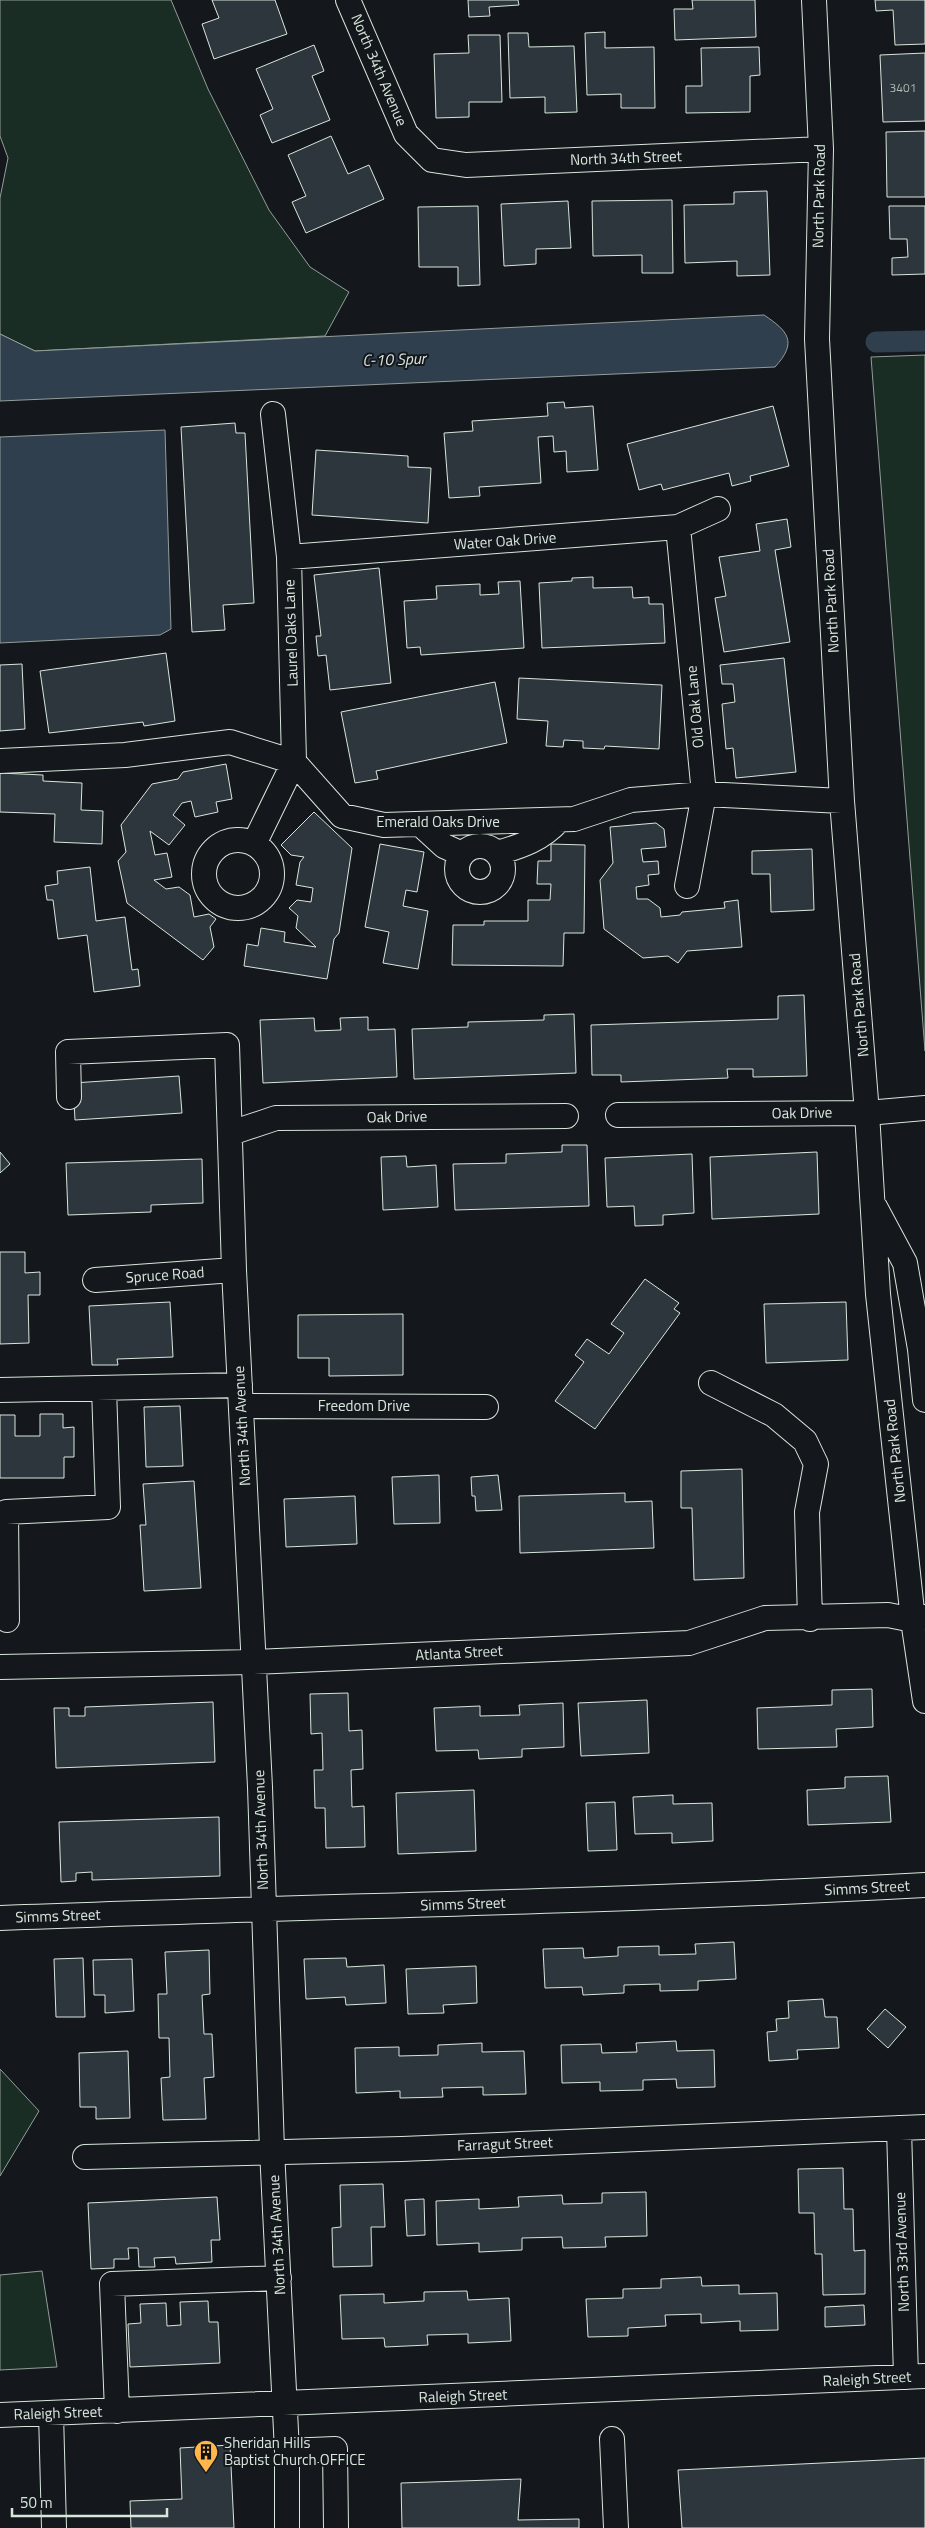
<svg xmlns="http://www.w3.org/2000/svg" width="925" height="2528" viewBox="0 0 925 2528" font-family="'Titillium Web',sans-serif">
<rect width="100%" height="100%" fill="#14181c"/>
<path fill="#1a2d24" stroke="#939e99" d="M0,0H171L208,89L269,210L310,267L349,292L325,336L35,351L0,334V198L8,158L0,136Z
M925,355V1051L871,357Z
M0,2069L39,2111L0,2176Z
M42,2271L57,2367L0,2370V2275Z"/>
<path fill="#2f3f4d" stroke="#939e99" d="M764,315C788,331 798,342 775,367L0,401V334L35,351Z
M165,430L171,629L160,635L0,643V437Z"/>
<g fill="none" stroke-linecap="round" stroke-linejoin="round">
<path stroke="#2f3f4d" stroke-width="21" d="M876,342L925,341"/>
</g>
<path fill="#2c363c" stroke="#d8e6dc" d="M212,0H275L287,34L214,59L202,24L219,18Z
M468,0H518L519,5L489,7L490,16L469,17Z
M692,0H755L756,37L675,40L674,9H693Z
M875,0H925V44L895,45L893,10L876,11Z
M605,32V48L654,47L655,108H621V94L587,95L585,33Z
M508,33H528L529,47L574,46L577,112L545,113V97L510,98Z
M468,35H500L502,102H469V117L436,118L434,54L469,53Z
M314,45L324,71L312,76L330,120L272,143L260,115L273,109L256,69Z
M759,47L760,75L750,76V112L686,113V86H702L701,48Z
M925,53V121L883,122L880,55Z
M925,131V197H887L886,132Z
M331,136L348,174L369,165L384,199L306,233L292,202L306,196L288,155Z
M767,191L770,275L737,276V261L685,263L684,205L734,204V192Z
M672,200L673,273H642V255L593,256L592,201Z
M568,201L571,248L536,249V264L504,266L501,204Z
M478,206L480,285L458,286V267H419L418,207Z
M889,206H925V274L892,275V258L908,257L907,239H890Z
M564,402L565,408L593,406L598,470L567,472L566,451L554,452L553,436L538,437L541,483L479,487L480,496L449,498L444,433L473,431L472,421L548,416L547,403Z
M773,406L789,466L750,476L751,481L732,486L729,473L663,490L661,484L639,490L627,444Z
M235,423L236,433H245L254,603L223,605L225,630L192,632L181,427Z
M316,450L408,456V467L431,468L428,523L312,515Z
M787,519L791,547L775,550L790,642L724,652L715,598L726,596L719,557L760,551L756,524Z
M379,568L391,683L330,690L326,655L318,656L316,636H321L314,575Z
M593,577V588L632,587L633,598L649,597V604H663L665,643L542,648L539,583L572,581V578Z
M520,581L524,648L421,655L420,647L407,648L404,601L437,599L436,586L480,584V595L499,594L498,582Z
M166,653L175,721L144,726L143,722L49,733L40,671Z
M784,658L796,772L736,778L733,748L726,749L722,704L735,702L733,684H722L720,665Z
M22,664L25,729L0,731V665Z
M519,678L662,685L659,749L605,746L604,749L583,748V741L564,740L563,747L546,746L548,721L517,719Z
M495,682L507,743L376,771L378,779L355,783L341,712Z
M226,764L232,799L216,802L218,812L195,817L191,801L182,803L173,815L185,825L169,845L150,831L155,855L167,853L172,877L154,880L166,889L179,887L190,895L194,917L209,914L216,919L210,927L214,947L203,960L127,903L118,861L126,852L121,825L152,784L178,779L183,772Z
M0,773L43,775V781L82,783L81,810L103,811L102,844L54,842L55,814L0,812Z
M314,812L352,848L339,933L334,939L327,979L244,966L247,944L258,946L261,928L285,932L284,942L316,947L296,928L298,916L289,908L297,900L311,902L313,888L296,885L300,862L304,857L291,855L281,845Z
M656,823L664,829L666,847L641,849L643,862L658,861L659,874L648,875L649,885L636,887L637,899H648L660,908L661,917L680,915L682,912L725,908L724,902L738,900L742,947L687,951L678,963L668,956L643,958L604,929L600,880L613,863L610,827Z
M380,844L424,852L417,892L406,890L403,906L428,911L418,969L383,963L389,932L365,927Z
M551,844L585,845L584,933H564L563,966L452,965L453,925H484V921H528V900H550L551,884H537L538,861H551Z
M812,849L814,910L771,912L770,874H752V851Z
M90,867L96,921L125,917L132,970L138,969L140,986L94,992L87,935L58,939L53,900H47L45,886L58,884L57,871Z
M804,995L807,1076L753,1077V1069H727L728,1078L621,1082V1075H592L591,1025L778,1019V996Z
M574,1014L576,1073L414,1079L412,1029L468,1027V1022L544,1020V1015Z
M368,1017V1030L395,1029L397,1077L263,1083L260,1020L314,1018L315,1031L341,1030L340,1018Z
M179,1076L182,1113L75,1120L73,1083Z
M562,1145H587L589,1206L455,1210L453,1164L506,1163V1154L562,1152Z
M0,1152L10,1164L0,1173Z
M817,1152L819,1214L712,1219L710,1157Z
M692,1154L694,1213L663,1215V1225L635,1226L634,1206L607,1207L605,1158Z
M406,1156L407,1167L436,1165L438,1207L383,1210L381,1157Z
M202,1159L203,1203L151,1205V1212L68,1215L66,1163Z
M0,1252H25V1273L40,1272V1295H28L29,1343L0,1344Z
M645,1279L679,1303L674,1309L680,1313L595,1429L555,1401L584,1362L575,1355L587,1339L609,1354L624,1333L611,1324Z
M170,1302L173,1357L117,1359L118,1365H92L89,1306Z
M846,1302L848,1360L766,1363L764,1304Z
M403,1314V1375L329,1376V1358H298V1315Z
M180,1406L183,1466L146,1467L144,1407Z
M40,1414H63V1428L74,1427V1457H64V1478H0V1415H15V1436H40Z
M742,1469L744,1578L694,1580L692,1508H681V1471Z
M439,1475L440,1523L394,1524L392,1477Z
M498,1475L502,1510L476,1511L475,1496H472L471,1477Z
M194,1481L201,1588L144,1591L140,1525H146L143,1484Z
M625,1493V1502L652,1501L654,1548L520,1553L519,1496Z
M355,1496L357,1544L286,1547L284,1499Z
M872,1689L873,1727L836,1729L837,1747L758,1749L757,1708L832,1705V1690Z
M348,1693L349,1731L362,1730L363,1769L351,1770L352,1807L364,1806L365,1847L326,1848L325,1808H315L314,1770H323L322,1733L311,1734L310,1694Z
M647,1700L649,1753L581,1756L578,1703Z
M213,1702L215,1762L56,1768L54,1708H69V1716H85V1707Z
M563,1703L564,1747L522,1749V1757L479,1759L478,1750L436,1751L434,1708L480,1706V1716L520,1715L519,1705Z
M888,1776L891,1822L808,1825L807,1790L845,1788V1777Z
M474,1790L476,1851L398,1854L396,1793Z
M673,1795V1804L712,1803L713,1841L672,1843V1833L635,1834L633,1797Z
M615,1802L617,1850L588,1851L586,1803Z
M219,1817L220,1876L92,1880V1872L76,1873V1881L61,1882L59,1822Z
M734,1942L736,1979L698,1981V1990L660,1991V1984L624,1985V1993L583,1995L582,1987L545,1988L543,1949L583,1948L584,1958L618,1956V1947L659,1946V1955L696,1954L695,1944Z
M209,1950L210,1994L202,1995L204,2034H212L214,2077L204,2078L206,2119L163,2120L161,2078L170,2077L169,2038H159L158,1994H167L165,1952Z
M83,1958L85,2017H56L54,1959Z
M346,1958L347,1967L384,1965L386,2003L346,2005L345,1997L306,1999L304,1959Z
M132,1959L134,2011L105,2013V1995H94L93,1960Z
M476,1966L477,2003L443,2005L444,2013L408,2014L406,1969Z
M823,1999L825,2017H837L839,2048L797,2050L798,2059L769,2061L767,2032L777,2031L776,2019L789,2018L788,2001Z
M885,2009L906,2027L888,2048L867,2029Z
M676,2041L677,2051L714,2050L715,2087L677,2088L676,2079L643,2080V2090L600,2091V2082L562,2083L561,2045L601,2044L602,2053L637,2052L636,2043Z
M482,2043V2052L524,2051L526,2094L483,2095V2087L442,2088L443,2097L400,2098V2091L356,2093L355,2048L399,2047V2056L438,2055V2045Z
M128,2051L130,2118L96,2119V2107H80L79,2053Z
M843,2168L844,2209H853L854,2251L865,2250V2294L823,2295L822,2254H815L814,2213H799L798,2169Z
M383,2184L385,2227H371L372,2266L333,2267L332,2228L341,2227L340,2185Z
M646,2192L647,2236L605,2237L606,2247L563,2248L562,2237L522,2238V2250L479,2252V2243L437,2245L436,2201L479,2199V2209L519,2207L518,2197L562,2195L563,2204L602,2203V2193Z
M217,2197L220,2240H211L212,2262L176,2264L175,2257L154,2258L155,2267H139L138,2248H128L129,2259H114V2268L91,2269L88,2203Z
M424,2199L425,2235L407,2236L405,2200Z
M701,2277L702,2286L739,2285V2294L777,2293L778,2330L740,2331V2321L701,2323V2314L665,2315L666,2326L628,2328V2336L588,2337L586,2299L623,2298V2289L661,2288V2279Z
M467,2291L468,2300L509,2298L511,2341L468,2343V2334L427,2335L428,2345L385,2347L384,2338L342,2339L340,2295L384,2294V2303L424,2301V2292Z
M208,2301L209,2322H218L220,2363L130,2367L128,2324L141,2323L140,2304L166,2303L167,2326L181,2325L180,2302Z
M864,2305L865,2325L825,2327V2307Z
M230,2445L234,2528H131L130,2501L182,2499L180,2448Z
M925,2458V2528H682L678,2470Z
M521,2479L518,2520L579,2519V2528H402L401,2483Z"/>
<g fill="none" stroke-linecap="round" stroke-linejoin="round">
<defs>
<path id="minor" d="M348,0L406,134L432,160L466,165L821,149
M814,0L821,149L817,339L842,801L867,1113L878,1294L913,1620L925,1701
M678,527L704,794L687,886
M289,557L678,527L718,509
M0,761L125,755L230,742L294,762L342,816L384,825L574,819L631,800L704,794L842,801
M420,824L444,846L462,854
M204 874a34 34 0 1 1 68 0a34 34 0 1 1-68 0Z
M254,844L294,762L289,557L273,414
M457 869a23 23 0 1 1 46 0a23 23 0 1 1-46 0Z
M497,853C522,846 542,839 559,820
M69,1097L68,1052L227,1045L234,1270L260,1787L272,2150L287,2451V2528
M618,1115L867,1113L925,1108
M231,1133L276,1118L566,1116
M875,1207L905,1263L920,1349L925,1400
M95,1280L234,1270
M711,1383L774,1415L805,1441L816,1464L807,1512L810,1619
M0,1390L240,1385
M242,1406L486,1407
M7,1620L6,1512L108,1507L104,1388
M0,1667L253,1662L689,1643L765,1618L888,1615L913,1620L925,1617
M0,1918C308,1906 617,1902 925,1885
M899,2128L906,2377
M85,2157L402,2149L925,2127
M117,2411L112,2284L279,2278
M51,2413L54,2528
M0,2415L925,2376
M612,2439L616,2528
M287,2451L335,2449L336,2528"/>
</defs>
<use href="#minor" stroke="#d8e6dc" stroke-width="26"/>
<use href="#minor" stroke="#14181c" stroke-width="24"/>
</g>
<defs>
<symbol id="building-pin" viewBox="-11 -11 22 30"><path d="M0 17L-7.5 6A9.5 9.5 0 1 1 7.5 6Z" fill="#ffb74d" stroke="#14181c"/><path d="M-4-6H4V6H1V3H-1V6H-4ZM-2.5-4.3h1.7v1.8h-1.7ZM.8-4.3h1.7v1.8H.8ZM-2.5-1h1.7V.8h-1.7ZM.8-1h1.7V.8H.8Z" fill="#111"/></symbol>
</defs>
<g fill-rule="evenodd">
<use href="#building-pin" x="192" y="2438" width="28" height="38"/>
</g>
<g text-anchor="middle" stroke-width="4" stroke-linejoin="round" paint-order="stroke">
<g font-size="12" fill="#adbab4">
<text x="903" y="92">3401</text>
</g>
<g font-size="15" fill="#d8e6dc" stroke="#14181c">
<text transform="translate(379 70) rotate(67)" y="5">North 34th Avenue</text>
<text transform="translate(626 158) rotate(-2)" y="5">North 34th Street</text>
<text transform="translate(819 196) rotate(-89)" y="5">North Park Road</text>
<text transform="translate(505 541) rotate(-4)" y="5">Water Oak Drive</text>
<text transform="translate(831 601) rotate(-93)" y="5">North Park Road</text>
<text transform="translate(291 633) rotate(-92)" y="5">Laurel Oaks Lane</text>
<text transform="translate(695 707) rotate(-95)" y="5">Old Oak Lane</text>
<text x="438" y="827">Emerald Oaks Drive</text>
<text transform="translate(859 1005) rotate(-95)" y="5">North Park Road</text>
<text transform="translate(802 1113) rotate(-1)" y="5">Oak Drive</text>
<text transform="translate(397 1117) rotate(-1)" y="5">Oak Drive</text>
<text transform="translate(165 1275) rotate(-4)" y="5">Spruce Road</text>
<text x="364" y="1411">Freedom Drive</text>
<text transform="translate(242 1426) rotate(-93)" y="5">North 34th Avenue</text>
<text transform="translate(895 1451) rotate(-96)" y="5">North Park Road</text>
<text transform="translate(459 1653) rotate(-3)" y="5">Atlanta Street</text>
<text transform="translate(261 1830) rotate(-92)" y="5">North 34th Avenue</text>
<text transform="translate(867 1888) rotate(-3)" y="5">Simms Street</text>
<text transform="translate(463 1904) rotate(-2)" y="5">Simms Street</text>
<text transform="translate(58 1916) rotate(-2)" y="5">Simms Street</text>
<text transform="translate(505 2144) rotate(-2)" y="5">Farragut Street</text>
<text transform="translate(277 2235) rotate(-93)" y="5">North 34th Avenue</text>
<text transform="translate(902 2252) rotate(-92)" y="5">North 33rd Avenue</text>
<text transform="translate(867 2379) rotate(-3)" y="5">Raleigh Street</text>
<text transform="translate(463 2396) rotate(-2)" y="5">Raleigh Street</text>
<text transform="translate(58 2413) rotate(-2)" y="5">Raleigh Street</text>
</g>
<g font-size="15" fill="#d8e6dc" stroke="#14181c" text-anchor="start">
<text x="224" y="2448">Sheridan Hills<tspan x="224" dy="17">Baptist Church OFFICE</tspan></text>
</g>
<g font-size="16" font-style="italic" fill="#d8e6dc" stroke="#14181c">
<text transform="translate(394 359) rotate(-2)" y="6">C-10 Spur</text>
</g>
</g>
<path d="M12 2508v8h155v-8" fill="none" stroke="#d8e6dc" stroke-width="2.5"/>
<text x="20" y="2508" font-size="15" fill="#d8e6dc" stroke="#14181c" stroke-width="4" paint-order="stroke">50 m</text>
</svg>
